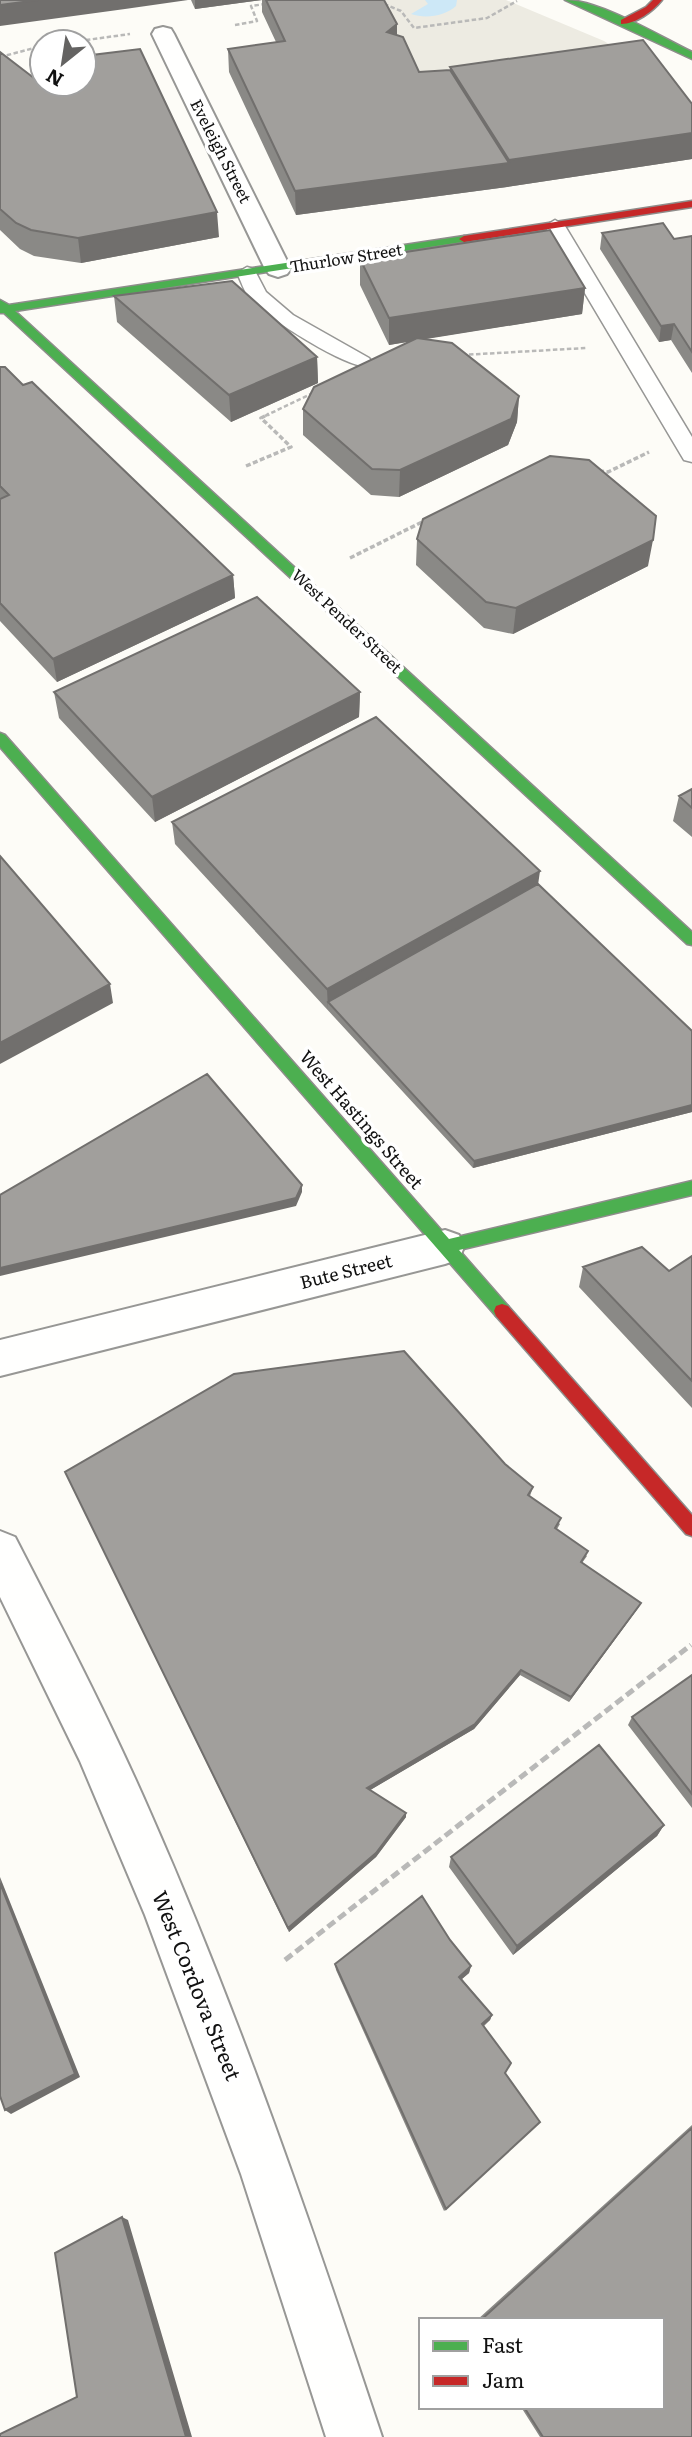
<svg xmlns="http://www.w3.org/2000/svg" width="692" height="2437" viewBox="0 0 692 2437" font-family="Literata,serif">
<rect width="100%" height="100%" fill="#fdfcf7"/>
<path fill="#edebe2" d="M385,0H506L604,41L617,49L418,95L375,8Z"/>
<path fill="#cde8f7" d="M425,0H457L456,6C445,16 426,19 411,14L428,4Z"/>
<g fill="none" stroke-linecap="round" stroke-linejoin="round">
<defs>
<path id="lane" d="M555,220L565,226L692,437V462L684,460L681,455L545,226Z
M247,267L254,269L266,292L293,315L369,358L372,362L369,366C350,371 262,315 249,298C244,291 241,281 237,273Z"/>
<path id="street" d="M163,27L171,29L174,34L291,269L287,274L278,277L269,274L265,269L152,34L155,29Z
M445,1230L459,1235L464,1247L459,1259L445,1264L0,1376V1340Z
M0,1531L15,1537C62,1628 109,1718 150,1812C240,2016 312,2226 382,2437H326L241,2174L145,1915L80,1761L0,1597Z"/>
<path id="fast" d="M565,0C600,0 659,36 692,52V59Z
M464,236L468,237V241L15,311L692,932V945L687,944L4,313H0V300L9,305Z
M0,733L5,735L449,1239L692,1181V1195L459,1250L508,1306L510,1311L508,1316L502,1318L496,1316L0,747Z"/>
<path id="jam" d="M653,0H662C653,11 636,24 621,24V20L646,7Z
M692,201V207L464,242L459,239L464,236Z
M502,1304L508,1306L692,1515V1536L686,1534L496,1316L494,1311L496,1306Z"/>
</defs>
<use href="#lane" stroke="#979795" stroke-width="3"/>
<use href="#street" stroke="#979795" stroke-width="4"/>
<use href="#fast" stroke="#8e8d8b" stroke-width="3"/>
<use href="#jam" stroke="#8e8d8b" stroke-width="3"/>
<path stroke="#b9b9b8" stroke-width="2.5" stroke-dasharray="4.5 2.5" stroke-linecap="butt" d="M384,4L401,11L414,28L487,18L517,1
M235,25L257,21L251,6L265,4
M72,42L130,34
M0,57L42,46
M462,355L586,348
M265,416L315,392"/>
<path stroke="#b9b9b8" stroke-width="3.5" stroke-dasharray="5 2.5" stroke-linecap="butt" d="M246,466L291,447L261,418L269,414
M599,471L608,472L649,452
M350,558L428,519"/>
<path stroke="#b9b9b8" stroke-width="5" stroke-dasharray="9 4.5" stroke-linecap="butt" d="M285,1960L691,1645"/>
<use href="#lane" fill="#fffffe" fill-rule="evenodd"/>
<use href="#street" fill="#fffffe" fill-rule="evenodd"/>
<use href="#fast" fill="#4caf50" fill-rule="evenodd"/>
<use href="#jam" fill="#c62828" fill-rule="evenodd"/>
</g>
<path fill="#8a8986" d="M191,0H384L397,24V35L419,72L450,70V67L692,104V159L507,187L296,215L229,72L228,49L276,42L262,12V0L195,9Z
M0,52L219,237L81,263L34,256L20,249L0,230Z
M602,233L674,239L692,236V373L671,340L659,342L600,249Z
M360,259L585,288L582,314L423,339L519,396L517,422L508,445L399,497L371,495L303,435V409L411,341L389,345L360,285Z
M114,296L317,357L318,383L231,422L117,322Z
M0,367L23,385L233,575L235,598L57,682L0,621Z
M417,539L648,566L513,634L484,628L416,565Z
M54,692H360L359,717L155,822L59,718Z
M692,789V837L673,821L679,796Z
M172,822L538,884L692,1031V1112L473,1168L175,844Z
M692,1256V1408L579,1287L583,1267L669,1271Z
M505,1464L533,1487L530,1496L560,1524L557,1529L587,1556L582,1563L641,1603L638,1608L569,1702L520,1675L474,1729L370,1790L406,1817L376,1857L289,1932L65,1472Z
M692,1675V1808L628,1725L632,1717Z
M664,1825L657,1836L513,1955L449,1867L451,1857Z
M450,1940L471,1966L469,1973L462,1979L492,2015L490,2020L484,2026L505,2073L540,2122L444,2211L336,1970L335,1964Z
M692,2125V2437H540L521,2407H662V2320H477Z"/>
<path fill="#716f6d" d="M38,0H124L125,9L0,26V5Z
M124,0H188L125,9Z
M195,0H262L195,9Z
M397,24V46L387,32Z
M692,133V159L507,187L509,160Z
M509,163L507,187L296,215L295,191Z
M217,212L219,237L81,263L78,238Z
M585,288L582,314L389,345V318Z
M674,324L671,340L659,342L661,326Z
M317,357L318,383L231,422L229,395Z
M519,396L517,422L508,445L399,497L400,470Z
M653,540L648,566L513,634L516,608Z
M233,575L235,598L57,682L53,659Z
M360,692L359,717L155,822L152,797Z
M540,871L537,892L328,1002V1010L327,989Z
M110,984L113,1003L0,1064V1043Z
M692,1105V1112L473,1168L474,1161Z
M302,1185V1192L296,1206L0,1276V1268Z
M641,1603L638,1608L569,1702L571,1697Z
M521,1670L520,1675L474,1729L367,1792V1788Z
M406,1813V1817L376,1857L289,1932L288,1928Z
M664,1825L657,1836L513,1955L517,1946Z
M0,1877L80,2077L11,2114L5,2110Z
M471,1966L469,1973L457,1983L459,1977Z
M492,2015L490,2020L479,2029L482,2024Z
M122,2217L128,2220L192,2437H186Z"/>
<path fill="#a19f9c" stroke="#716f6d" stroke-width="2" d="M0,0H38L0,5Z
M266,0H384L397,24L387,32L403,37L419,72L450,70L509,163L295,191L228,49L285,41Z
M643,40L692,104V133L509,160L450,67Z
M140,49L217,212L78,238L31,230L16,223L0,209V52L43,85L47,84H84V56Z
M663,223L674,239L692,236V352L674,324L661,326L602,233Z
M550,230L585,288L389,318L360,259Z
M232,281L317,357L229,395L114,296Z
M417,338L452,343L519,396L511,419L400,470L372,469L303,409L314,387Z
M0,367H5L23,385L32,382L233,575L53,659L0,603V499L9,495L0,486Z
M550,456L589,460L656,516L653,540L516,608L486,602L417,539L423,519Z
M257,597L360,692L152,797L54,692Z
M376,717L540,871L327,989L172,822Z
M692,789V808L679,796Z
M0,856L110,984L0,1043Z
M538,884L692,1031V1105L474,1161L328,1002Z
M207,1074L302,1185L296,1198L0,1268V1195Z
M642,1247L669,1271L692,1256V1381L583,1267Z
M404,1351L505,1464L533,1487L528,1495L561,1518L555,1528L588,1551L581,1562L641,1603L571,1697L521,1670L475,1724L367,1788L406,1813L376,1853L288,1928L65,1472L234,1374Z
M692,1675V1794L632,1717Z
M599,1745L664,1825L517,1946L451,1857Z
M0,1883L75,2074L5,2110L0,2096Z
M422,1896L450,1940L471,1966L459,1977L492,2015L482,2024L511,2063L505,2073L540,2122L446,2209L335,1964Z
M692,2128V2437H543L524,2407H662V2320H481Z
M122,2217L186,2437H0V2434L77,2397L55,2253Z"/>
<g text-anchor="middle" stroke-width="7" stroke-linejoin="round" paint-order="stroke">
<g font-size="16" fill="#111" stroke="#fff">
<text transform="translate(221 151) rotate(63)" y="6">Eveleigh Street</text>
<text transform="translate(346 258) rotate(-9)" y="6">Thurlow Street</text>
<text transform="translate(347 621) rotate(43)" y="6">West Pender Street</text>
</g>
<g font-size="18" fill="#111" stroke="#fff">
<text transform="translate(361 1120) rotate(49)" y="6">West Hastings Street</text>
<text transform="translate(346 1272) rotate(-14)" y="6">Bute Street</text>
</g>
<g font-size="21" fill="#111" stroke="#fff">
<text transform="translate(196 1986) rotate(68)" y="7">West Cordova Street</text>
</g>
</g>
<rect x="419" y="2318" width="245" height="91" fill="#ffffff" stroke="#a0a0a0" stroke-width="2"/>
<rect x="433" y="2341" width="35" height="10" fill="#4caf50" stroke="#a0a0a0" stroke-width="2"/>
<text x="482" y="2353" font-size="21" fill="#111111">Fast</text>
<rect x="433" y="2376" width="35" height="10" fill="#c62828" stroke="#a0a0a0" stroke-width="2"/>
<text x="482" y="2388" font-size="21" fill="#111111">Jam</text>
<g transform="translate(63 63) rotate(210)"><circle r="33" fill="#ffffff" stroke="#a0a0a0" stroke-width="2"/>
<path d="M0-5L12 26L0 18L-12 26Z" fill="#646362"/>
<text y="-10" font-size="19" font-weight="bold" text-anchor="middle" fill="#111111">N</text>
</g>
</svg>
